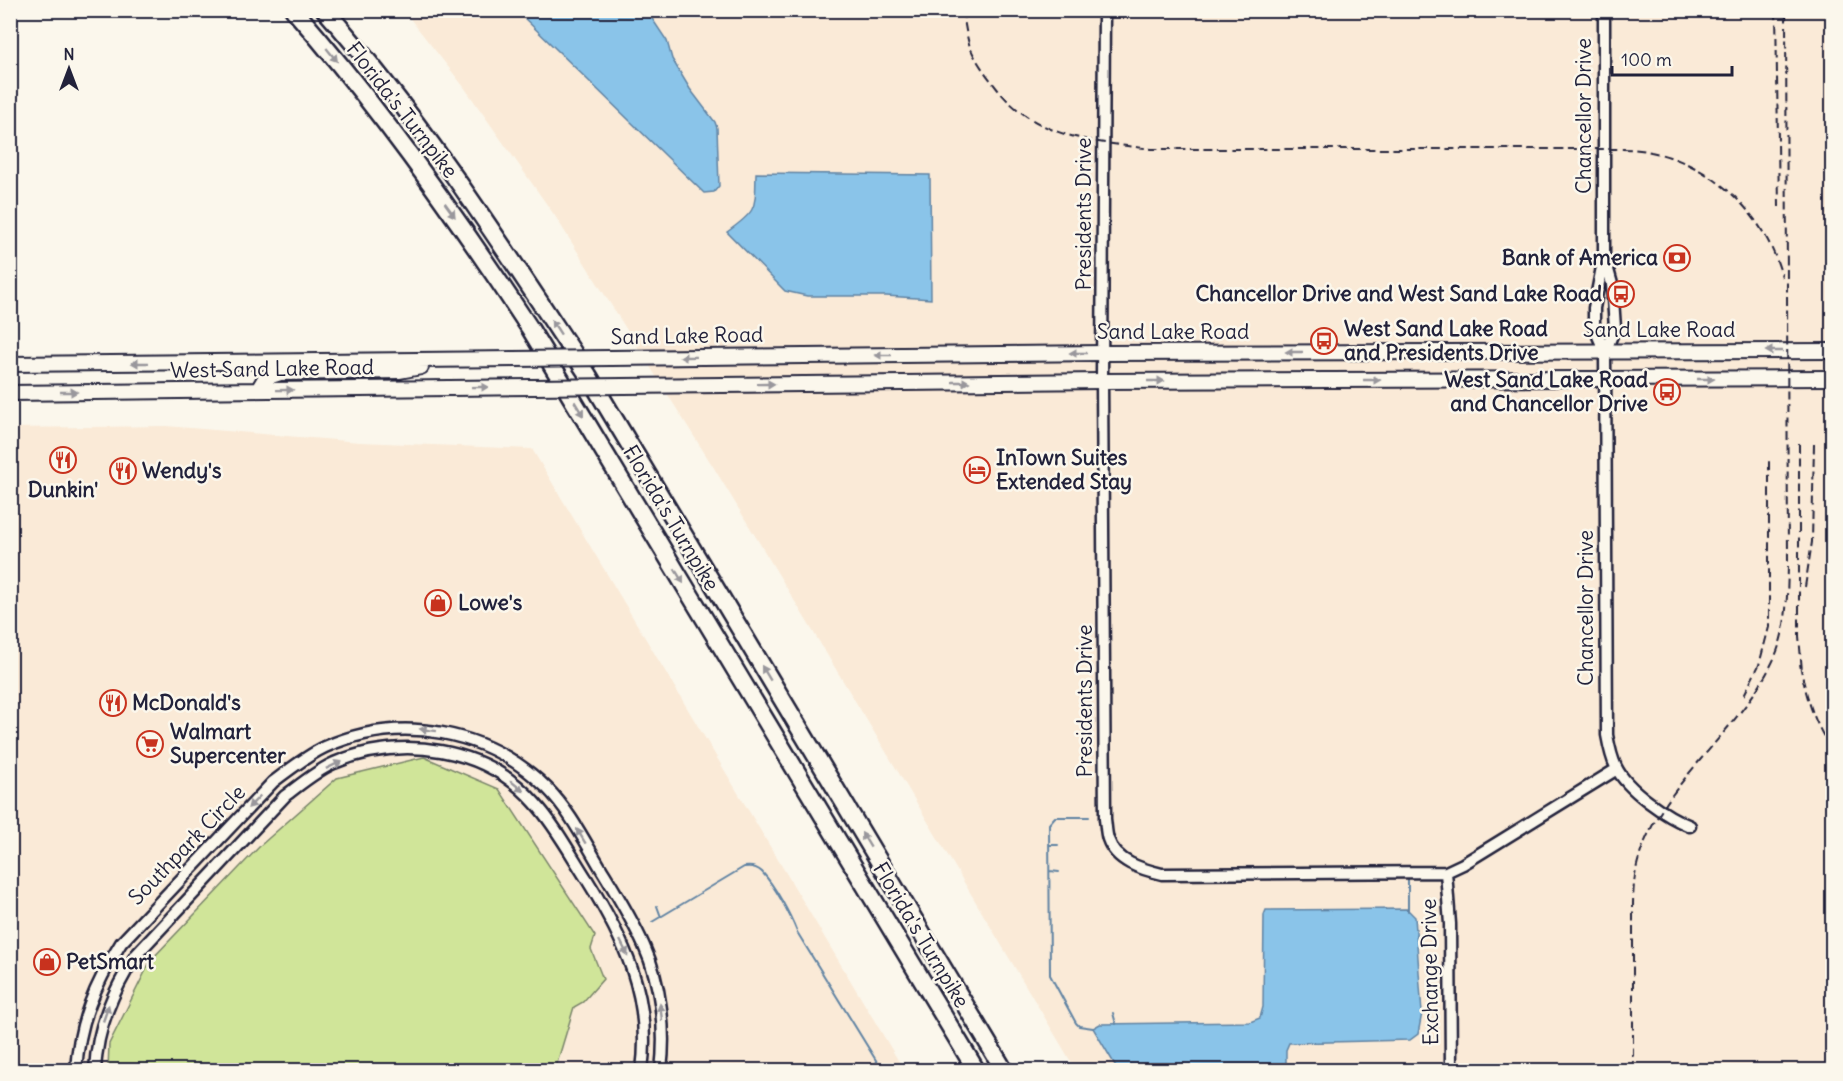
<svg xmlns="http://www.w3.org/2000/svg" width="1843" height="1081" viewBox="0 0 1843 1081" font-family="Delius,sans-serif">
<rect width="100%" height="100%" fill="#fbf7ec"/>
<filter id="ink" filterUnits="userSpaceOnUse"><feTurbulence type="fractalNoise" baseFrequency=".0167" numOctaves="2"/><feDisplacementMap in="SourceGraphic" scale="12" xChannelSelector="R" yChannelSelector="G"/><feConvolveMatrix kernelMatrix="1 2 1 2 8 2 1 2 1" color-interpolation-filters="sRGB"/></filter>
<g filter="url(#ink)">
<path fill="#faead7" d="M404,11H1832V1070H1076L897,770L714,468L555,216L464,87Z
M166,426L360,442L532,449L904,1070H11L10,428Z"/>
<path fill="#d0e599" stroke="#79846a" stroke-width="1.5" d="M424,757L499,789L595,936L591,949L603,979L583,1002L574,1007L555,1070H108L109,1044L151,960L261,845L337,778Z"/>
<path fill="#8ac4e9" stroke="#6083a3" stroke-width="1.5" d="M517,11H647L667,41L672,59L690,89L715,122L717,128L719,186L714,192L704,193Z
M756,173L930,175L931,299L886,296H807L785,291L727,232C758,210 755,209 756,173Z
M1407,909L1415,917L1422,1013L1418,1034L1410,1040L1289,1043L1286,1050V1070H1118L1093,1028L1100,1024L1250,1022L1260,1018L1263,1007L1264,915L1266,910Z"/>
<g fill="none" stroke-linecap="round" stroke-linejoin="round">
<path stroke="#6083a3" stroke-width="2" d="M1089,817H1055L1049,824L1050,975L1076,1023L1079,1026L1093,1028
M1049,845H1058
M1050,871L1059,872
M1408,877V911
M657,906L661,917
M652,922L744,867C751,866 757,867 762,872C775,886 790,914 797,932L882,1070
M1113,1013L1116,1024"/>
<defs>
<path id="minor" d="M1104,10L1102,381L1105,819C1106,825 1106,833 1108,839C1116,862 1141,869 1162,874L1446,872L1463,864L1617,769
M1604,10V257L1594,308V327L1605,352L1607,735C1609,746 1611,757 1616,767C1627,790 1667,817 1690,826
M1605,259L1612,284L1615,328L1605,352
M1446,872L1450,924L1451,1070
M76,1070C79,1021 95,985 121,943L273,782C289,770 306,756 325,747C401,713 488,730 547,788C571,812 587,846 605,875C619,898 633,921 644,946C661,983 666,1031 661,1070
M95,1070C97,1027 113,991 136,955L285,796C301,784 316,771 334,763C402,735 485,746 535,803C555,825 570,853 586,878C624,939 652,997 642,1070"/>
<path id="major" d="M611,358L1103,353L1832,351
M10,364L514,359
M623,386L1102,381L1832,378
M258,390L265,378L280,373L399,371L421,367
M10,393L533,387"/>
<path id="highway" d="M294,10C381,110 457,217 529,327L976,1070
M325,10C424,123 505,250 588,375L1004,1070"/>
</defs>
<use href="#minor" stroke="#22223b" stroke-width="15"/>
<use href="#major" stroke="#22223b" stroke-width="18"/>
<use href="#highway" stroke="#22223b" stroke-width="21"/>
<use href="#minor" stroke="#fbf7ec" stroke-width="10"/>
<use href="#major" stroke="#fbf7ec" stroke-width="14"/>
<use href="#highway" stroke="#fbf7ec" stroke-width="16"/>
<path stroke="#22223b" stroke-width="2" stroke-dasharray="9 4.5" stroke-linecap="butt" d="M962,10C965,22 966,35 970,47C975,59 984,72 992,82C1032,138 1088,141 1152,149H1604C1619,149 1635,148 1651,152C1714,165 1766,215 1782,277
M1776,10L1779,207
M1799,443V636L1802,671
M1805,587L1812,542L1814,444
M1800,664C1806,697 1814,723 1832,750
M1744,695L1759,665L1769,627V458
M1633,1070V908C1633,891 1634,874 1639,858C1660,786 1738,732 1771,665C1787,634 1787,601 1788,567L1786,10"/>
<defs>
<path id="major-bridge" d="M514,359L611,358
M533,387L623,386"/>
</defs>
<use href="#major-bridge" stroke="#22223b" stroke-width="18" stroke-linecap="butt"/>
<use href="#major-bridge" stroke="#fbf7ec" stroke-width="14"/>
</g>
<defs><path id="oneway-solid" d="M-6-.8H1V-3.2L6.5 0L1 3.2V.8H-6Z" transform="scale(1.5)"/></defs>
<g fill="#99979c">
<use href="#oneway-solid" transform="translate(332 55) rotate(51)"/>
<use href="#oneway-solid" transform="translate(450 210) rotate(54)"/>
<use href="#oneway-solid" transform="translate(556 327) rotate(-123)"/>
<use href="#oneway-solid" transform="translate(1774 351) rotate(180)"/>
<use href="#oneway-solid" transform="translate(1294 352) rotate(180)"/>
<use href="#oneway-solid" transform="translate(1078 353) rotate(180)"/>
<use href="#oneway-solid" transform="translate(883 355) rotate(180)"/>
<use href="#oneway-solid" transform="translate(688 357) rotate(179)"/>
<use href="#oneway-solid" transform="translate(140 363) rotate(180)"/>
<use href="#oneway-solid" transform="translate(1706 379)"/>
<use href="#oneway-solid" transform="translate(1372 380)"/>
<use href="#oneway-solid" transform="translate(1156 381)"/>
<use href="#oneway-solid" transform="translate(961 382)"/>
<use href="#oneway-solid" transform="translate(766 384) rotate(-1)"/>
<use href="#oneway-solid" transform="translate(480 387) rotate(-1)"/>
<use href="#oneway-solid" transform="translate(285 390) rotate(-1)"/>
<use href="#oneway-solid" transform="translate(69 392)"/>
<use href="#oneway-solid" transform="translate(579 409) rotate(59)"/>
<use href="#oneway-solid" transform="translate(679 576) rotate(59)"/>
<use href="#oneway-solid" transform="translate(766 673) rotate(-121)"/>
<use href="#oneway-solid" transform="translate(428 730) rotate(-173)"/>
<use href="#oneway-solid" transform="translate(334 765) rotate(-25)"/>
<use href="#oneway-solid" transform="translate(517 786) rotate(39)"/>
<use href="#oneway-solid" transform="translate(254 802) rotate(134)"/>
<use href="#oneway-solid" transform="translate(581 836) rotate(-121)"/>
<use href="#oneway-solid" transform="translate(866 840) rotate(-121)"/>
<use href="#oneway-solid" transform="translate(624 948) rotate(64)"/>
<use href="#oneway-solid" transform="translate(661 1012) rotate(-97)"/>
<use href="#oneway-solid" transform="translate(106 1013) rotate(-71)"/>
</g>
</g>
<defs>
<symbol id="bank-ring" viewBox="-11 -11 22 22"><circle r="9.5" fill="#fbf7ec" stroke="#c8321e" stroke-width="1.5"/><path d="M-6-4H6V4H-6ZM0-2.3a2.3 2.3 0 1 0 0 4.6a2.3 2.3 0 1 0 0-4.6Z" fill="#c8321e"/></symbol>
<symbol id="bus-ring" viewBox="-11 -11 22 22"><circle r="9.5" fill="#fbf7ec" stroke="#c8321e" stroke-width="1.5"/><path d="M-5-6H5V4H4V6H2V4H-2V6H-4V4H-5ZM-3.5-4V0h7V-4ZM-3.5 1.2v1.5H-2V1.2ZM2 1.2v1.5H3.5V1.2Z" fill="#c8321e"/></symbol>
<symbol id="restaurant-ring" viewBox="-11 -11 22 22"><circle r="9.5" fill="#fbf7ec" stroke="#c8321e" stroke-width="1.5"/><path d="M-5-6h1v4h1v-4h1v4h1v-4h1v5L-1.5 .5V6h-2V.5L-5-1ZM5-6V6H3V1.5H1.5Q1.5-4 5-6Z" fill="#c8321e"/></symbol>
<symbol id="hotel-ring" viewBox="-11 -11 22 22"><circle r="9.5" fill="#fbf7ec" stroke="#c8321e" stroke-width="1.5"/><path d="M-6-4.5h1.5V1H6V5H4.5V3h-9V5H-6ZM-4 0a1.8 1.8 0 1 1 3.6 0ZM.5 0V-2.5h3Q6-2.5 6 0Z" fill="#c8321e"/></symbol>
<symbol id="shop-ring" viewBox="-11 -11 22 22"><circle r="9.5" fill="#fbf7ec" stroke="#c8321e" stroke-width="1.5"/><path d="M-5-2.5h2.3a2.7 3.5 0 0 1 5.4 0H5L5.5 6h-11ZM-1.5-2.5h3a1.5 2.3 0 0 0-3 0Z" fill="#c8321e"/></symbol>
<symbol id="supermarket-ring" viewBox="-11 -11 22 22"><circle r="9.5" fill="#fbf7ec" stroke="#c8321e" stroke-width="1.5"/><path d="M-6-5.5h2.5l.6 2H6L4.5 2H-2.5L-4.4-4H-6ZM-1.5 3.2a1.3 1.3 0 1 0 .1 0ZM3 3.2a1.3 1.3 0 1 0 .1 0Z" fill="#c8321e"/></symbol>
</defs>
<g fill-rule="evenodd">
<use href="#bank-ring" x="1662" y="243" width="30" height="30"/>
<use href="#bus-ring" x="1606" y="279" width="30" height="30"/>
<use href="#bus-ring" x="1309" y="326" width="30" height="30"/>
<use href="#bus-ring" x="1652" y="377" width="30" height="30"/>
<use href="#restaurant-ring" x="48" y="445" width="30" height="30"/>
<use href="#hotel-ring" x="962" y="455" width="30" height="30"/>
<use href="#restaurant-ring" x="108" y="456" width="30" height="30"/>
<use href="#shop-ring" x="423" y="588" width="30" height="30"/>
<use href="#restaurant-ring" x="98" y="688" width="30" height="30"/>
<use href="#supermarket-ring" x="135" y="729" width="30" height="30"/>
<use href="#shop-ring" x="32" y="947" width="30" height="30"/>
</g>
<g text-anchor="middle" stroke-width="5" stroke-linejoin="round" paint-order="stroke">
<g font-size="21" fill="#22223b" stroke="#fbf7ec">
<text transform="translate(402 110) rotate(52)" y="7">Florida's Turnpike</text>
<text transform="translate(1584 116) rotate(-90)" y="7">Chancellor Drive</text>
<text transform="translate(1084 214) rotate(-90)" y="7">Presidents Drive</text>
<text x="1659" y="337">Sand Lake Road</text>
<text x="1173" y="339">Sand Lake Road</text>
<text transform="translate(687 336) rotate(-1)" y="7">Sand Lake Road</text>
<text transform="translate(272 369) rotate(-1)" y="7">West Sand Lake Road</text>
<text transform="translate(671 518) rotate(59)" y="7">Florida's Turnpike</text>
<text transform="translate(1586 608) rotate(-90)" y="7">Chancellor Drive</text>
<text transform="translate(1085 701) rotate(-90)" y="7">Presidents Drive</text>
<text transform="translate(187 845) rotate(-46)" y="7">Southpark Circle</text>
<text transform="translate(921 935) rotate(59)" y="7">Florida's Turnpike</text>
<text transform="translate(1430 972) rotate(-91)" y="7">Exchange Drive</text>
</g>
<g font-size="21" font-weight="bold" fill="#22223b" stroke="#fbf7ec" text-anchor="start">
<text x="1658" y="265" text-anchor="end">Bank of America</text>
<text x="1602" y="301" text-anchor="end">Chancellor Drive and West Sand Lake Road</text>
<text x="1344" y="336">West Sand Lake Road<tspan x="1344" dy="24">and Presidents Drive</tspan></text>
<text x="1648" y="387" text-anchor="end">West Sand Lake Road<tspan x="1648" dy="24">and Chancellor Drive</tspan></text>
<text x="996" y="465">InTown Suites<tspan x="996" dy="24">Extended Stay</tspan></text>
<text x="142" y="478">Wendy's</text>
<text x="63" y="497" text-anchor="middle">Dunkin'</text>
<text x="458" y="610">Lowe's</text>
<text x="132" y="710">McDonald's</text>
<text x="170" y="739">Walmart<tspan x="170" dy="24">Supercenter</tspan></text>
<text x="66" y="969">PetSmart</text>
</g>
</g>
<rect width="1843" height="1081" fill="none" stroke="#fbf7ec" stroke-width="36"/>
<rect x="18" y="18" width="1807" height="1045" fill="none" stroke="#22223b" stroke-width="2" filter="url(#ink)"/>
<g transform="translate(69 69)" stroke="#fbf7ec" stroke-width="4.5" paint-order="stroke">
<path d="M0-4.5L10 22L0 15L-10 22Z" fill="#22223b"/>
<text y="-9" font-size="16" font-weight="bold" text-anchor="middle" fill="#22223b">N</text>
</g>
<path d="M1612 66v9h120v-9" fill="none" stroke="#22223b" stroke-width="3"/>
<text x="1621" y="66" font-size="18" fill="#22223b" stroke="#fbf7ec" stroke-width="4.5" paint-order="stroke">100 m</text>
</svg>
